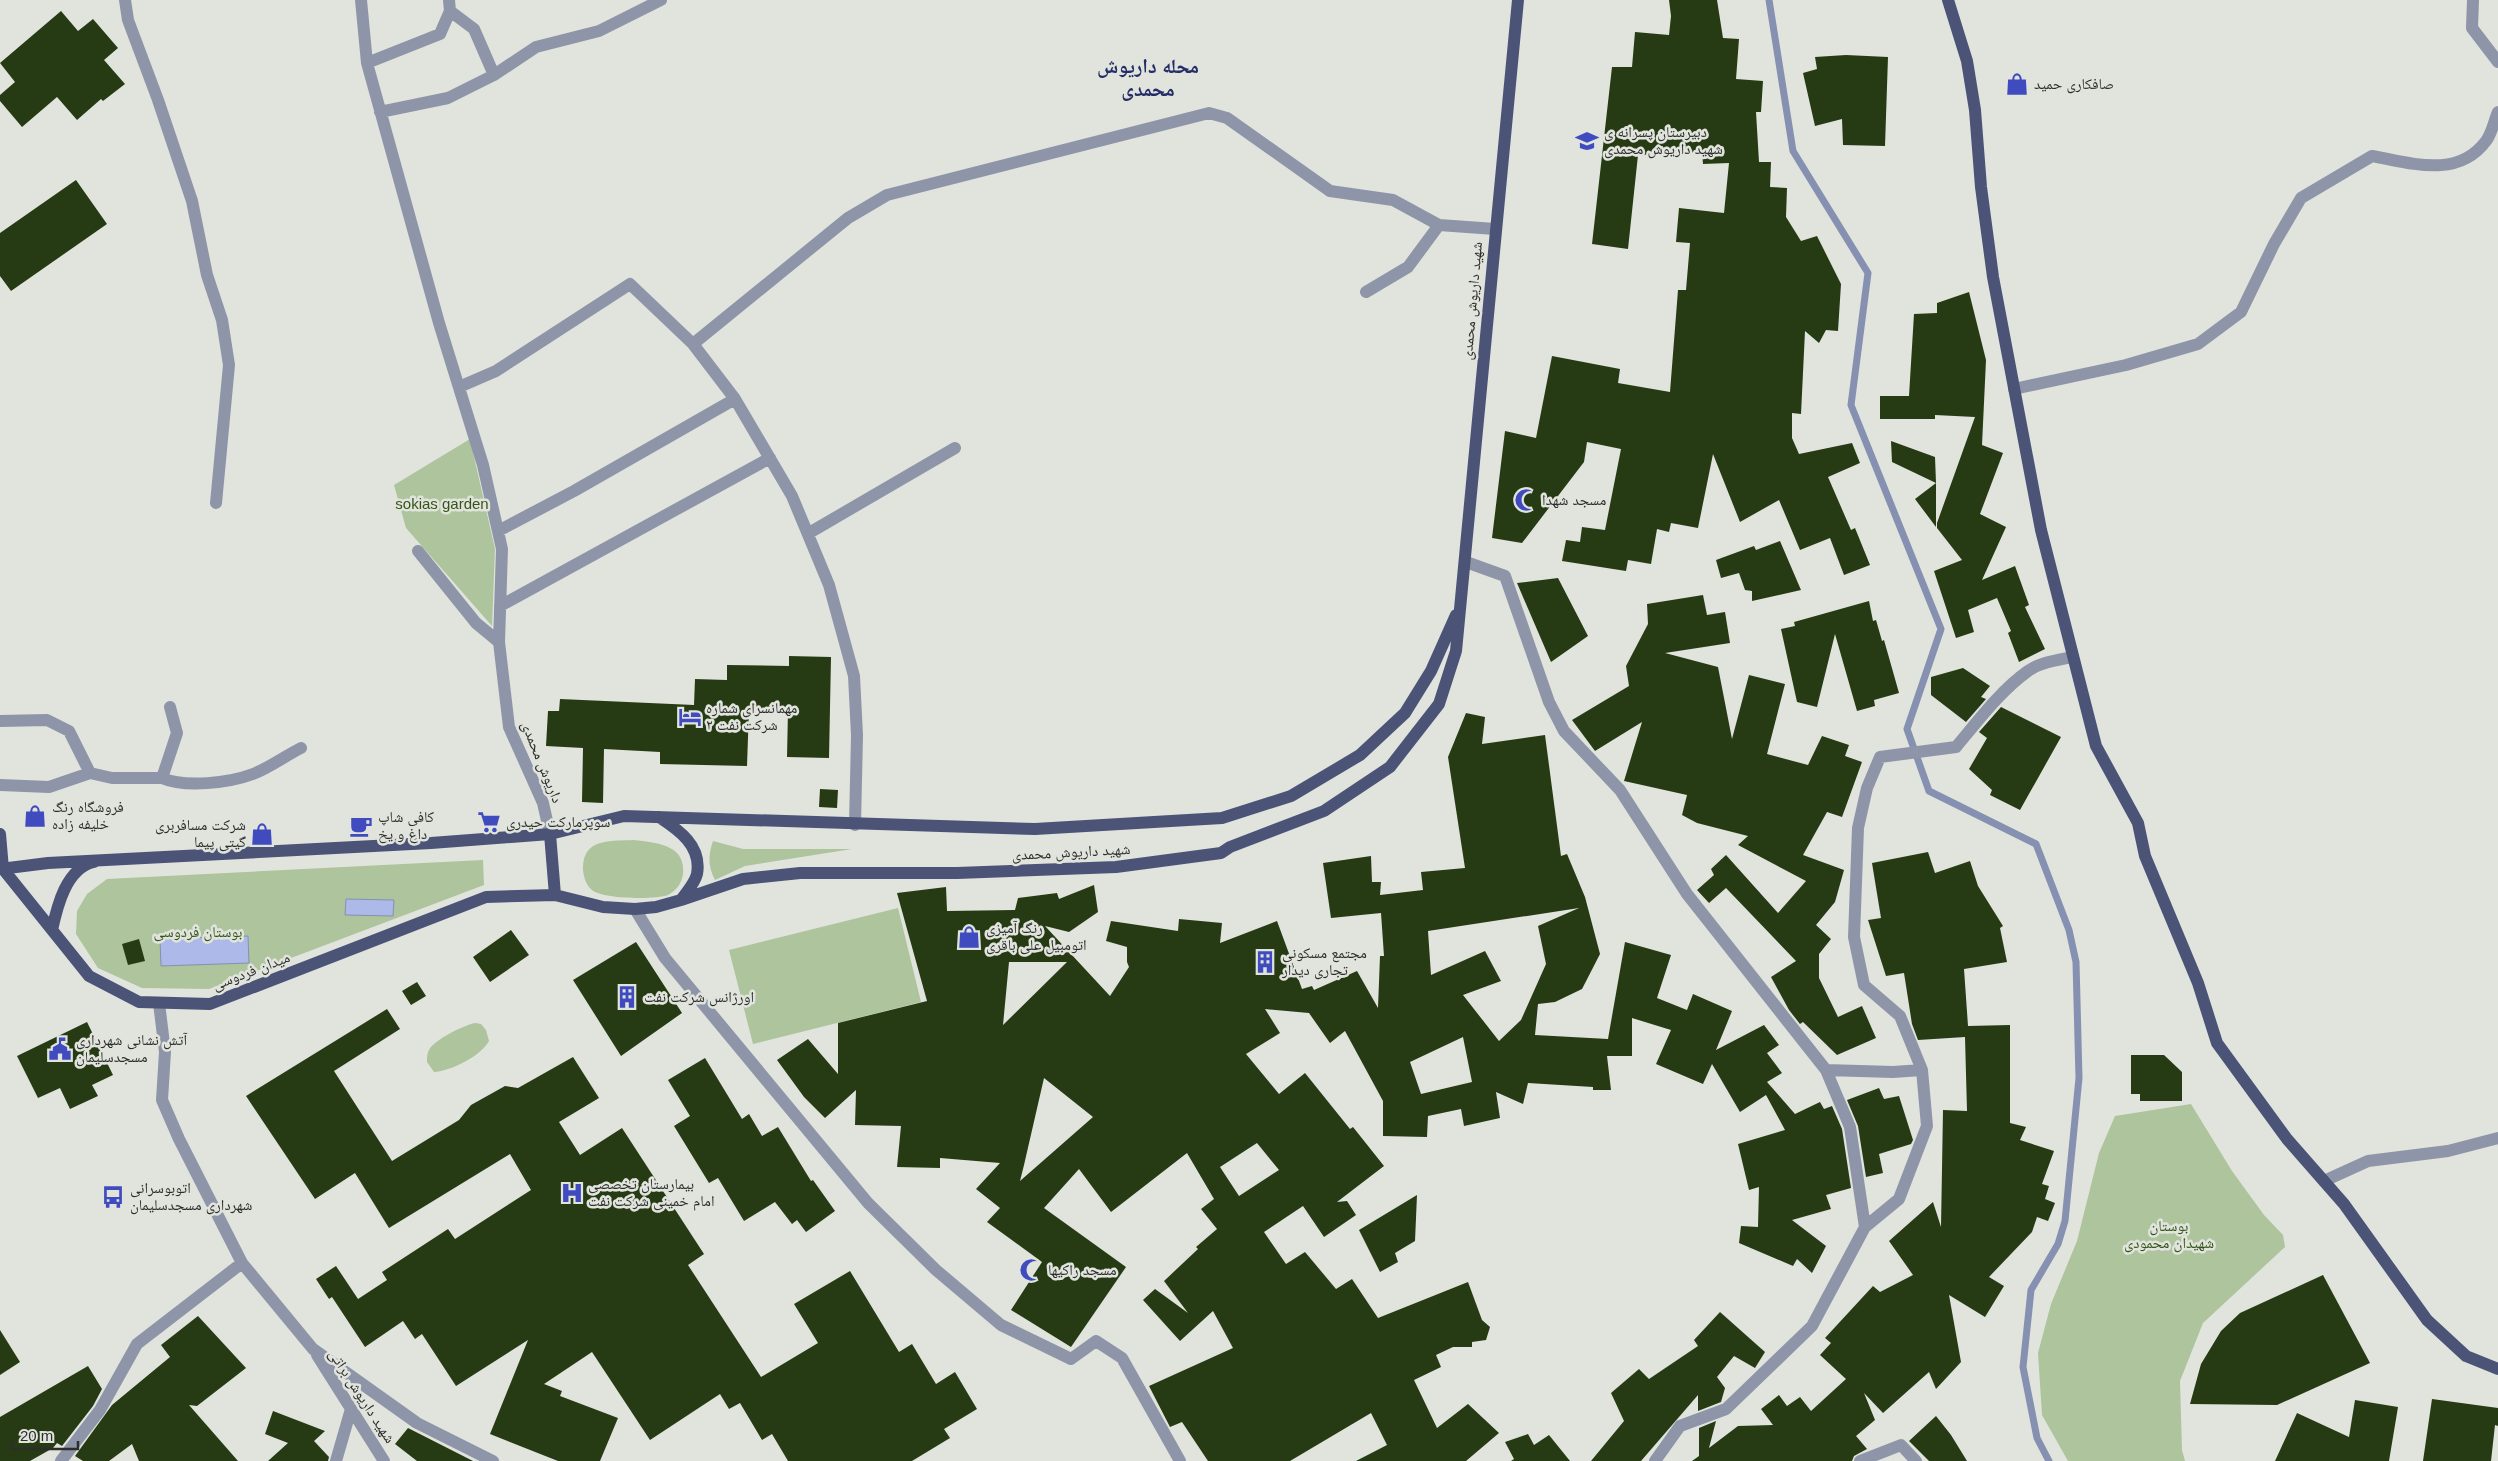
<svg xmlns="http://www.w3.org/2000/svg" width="2498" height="1461" viewBox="0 0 2498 1461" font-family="Arial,'Noto Naskh Arabic',sans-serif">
<rect width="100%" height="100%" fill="#e0e4dd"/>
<path fill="#adc49d" d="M470,439L495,549L492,626L406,528L394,485Z
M634,840C656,843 686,844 683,874C682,883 676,891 668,895C655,900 602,899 592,890C586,885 584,878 583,870C582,838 610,841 634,840Z
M713,841L743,849H852L745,866L715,880C708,867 708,855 713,841Z
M483,860L484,885L209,989L142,988L98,968L76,934L77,911L87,894L107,879Z
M898,908L921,1002L753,1044L729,950Z
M475,1023L481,1024L486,1030L489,1041C481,1056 451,1071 434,1072L427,1062C427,1058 427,1053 429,1050C434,1040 464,1025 475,1023Z
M2191,1104L2232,1171L2264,1215L2283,1235L2285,1247L2203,1323L2180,1381L2182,1450L2185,1461H2068L2042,1415L2038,1353L2051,1304L2077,1241L2099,1153L2115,1116Z"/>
<path fill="#adbae9" stroke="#8690b0" d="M346,899L394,900L393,916L345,915Z
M248,936L249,963L161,966L160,939Z"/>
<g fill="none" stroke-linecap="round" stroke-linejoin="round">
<path stroke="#8690b0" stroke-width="7" d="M1769,0L1793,151L1868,273L1851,405L1941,629L1907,729L1929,791L2036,844L2069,930L2076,962L2079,1078L2065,1221L2058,1244L2031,1290L2023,1367L2037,1438L2049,1461"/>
</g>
<path fill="#263b13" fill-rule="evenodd" d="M1669,0H1717L1723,38L1739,39L1736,79L1763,81L1761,112H1756L1759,162H1771L1770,187L1787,188L1786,217L1801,241L1817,236L1841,284L1838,331L1826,330L1819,343L1805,331L1801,414L1792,413V438L1799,454L1852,443L1860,463L1828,477L1851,530L1855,528L1870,565L1844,575L1830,538L1800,550L1779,500L1740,522L1713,454L1698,528L1671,523L1669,532L1657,529L1651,564L1628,560L1626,571L1562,561L1566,540L1580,542L1582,527L1605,530L1621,449L1587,442L1584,462L1522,543L1492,538L1505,431L1536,438L1552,356L1620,369L1618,383L1670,392L1678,290H1686L1690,243L1676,242L1679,208L1724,213L1729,163L1703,164L1702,152L1638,155L1628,249L1592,244L1612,67H1632L1635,32L1669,35L1671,16Z
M61,11L78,31L93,19L118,48L104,60L125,84L103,101L101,99L77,120L57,97L22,127L0,101V95L15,82L0,63Z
M1846,55L1888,57L1885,146L1843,145L1842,119L1815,126L1803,73L1817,69L1815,57Z
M76,180L107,224L11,291L0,276V233Z
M1969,292L1986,360L1982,445L2003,453L1980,514L2006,527L1982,580L2015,566L2029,605L2025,607L2045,649L2019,662L2008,633L2011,631L1997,598L1968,610L1974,632L1956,638L1934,571L1962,560L1937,528V523L1975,417L1935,415V419H1880V396H1909L1914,314L1937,313V303Z
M1891,441L1935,457L1936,483L1892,462Z
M1936,483V527L1915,499Z
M1780,541L1801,590L1752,601V591L1745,590L1739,573L1721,578L1716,560L1754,546L1756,550Z
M1558,578L1588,636L1551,662L1517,583Z
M1703,595L1707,615L1725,612L1730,643L1665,653L1718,667L1732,739L1749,675L1785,684L1767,754L1808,765L1822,736L1849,745L1845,756L1862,762L1842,817L1827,812L1803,855L1844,870L1835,902L1816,925L1831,939L1819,954V978L1838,1017L1862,1006L1876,1038L1837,1055L1803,1022L1800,1024L1789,1010L1771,977L1796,961L1726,888L1709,903L1697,890L1714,875L1711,869L1726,855L1778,913L1806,881L1738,845L1748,836L1697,823L1682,815L1687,795L1624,781L1642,722L1595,751L1572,720L1629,686L1626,666L1648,624L1647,604Z
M1869,601L1873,621L1876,620L1882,641L1884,640L1899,693L1874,700L1875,706L1857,711L1835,634L1817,707L1797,702L1781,629L1795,626L1794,622Z
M789,656L831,657L829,758L787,757L788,710L749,709L747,766L660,764V752L604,749L603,803L582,802L583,748L546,746L548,711H559L560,699L694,705L695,679L727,680V665L789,666Z
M1963,668L1990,686L1981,697L1986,699L1966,722L1931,695V677Z
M2001,707L2061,737L2020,810L1990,795L1992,790L1969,769L1987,738L1979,732Z
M1466,713L1485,717L1482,744L1545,735L1561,856L1567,854L1585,897L1600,954L1582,989L1555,1002L1538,1004L1535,1035L1608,1039L1625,942L1671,955L1657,998L1687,1010L1693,994L1732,1011L1716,1050L1764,1025L1779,1045L1767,1053L1782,1073L1767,1082L1795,1114L1820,1102L1824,1109L1832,1106L1842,1129L1851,1188L1826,1195L1831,1209L1792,1220L1826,1246L1812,1273L1797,1259L1793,1266L1739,1243L1741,1226L1758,1227L1759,1187L1749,1190L1738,1144L1785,1130L1766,1095L1740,1112L1712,1064L1703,1084L1656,1064L1671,1030L1632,1018V1056H1607L1611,1090H1593V1087L1528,1083L1523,1104L1496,1092L1500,1118L1464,1126L1461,1109L1428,1116L1427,1137L1383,1136V1101L1345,1031L1330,1043L1309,1013L1265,1009L1280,1033L1246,1054L1279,1094L1305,1073L1350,1129L1353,1127L1384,1166L1337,1202L1347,1201L1356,1215L1324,1237L1303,1206L1264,1232L1286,1264L1305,1252L1336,1289L1352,1279L1378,1318L1468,1282L1482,1320L1490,1327L1486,1340L1472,1342V1347H1453L1436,1355L1441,1367L1414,1380L1437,1428L1468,1404L1499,1433L1466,1461H1356L1387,1445L1371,1413L1290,1461H1208L1182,1422L1170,1427L1149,1386L1233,1348L1213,1311L1180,1341L1143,1300L1155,1289L1188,1313L1164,1281L1198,1249L1196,1247L1217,1229L1201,1209L1214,1199L1187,1153L1111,1212L1079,1169L1044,1208L1126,1267L1071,1347L1011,1310L1042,1262L987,1222L1000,1208L976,1189L1000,1163L940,1158V1168L897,1167L901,1126L855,1125L856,1090L825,1118L804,1097L777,1060L808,1039L838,1074V1023L927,1001L897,893L946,887L947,911L1015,910L1018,898L1057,893L1059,899L1094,885L1098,912L1069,932L1045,926L1110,996L1129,967L1127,962V947L1106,941L1111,921L1178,931L1179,919L1222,923L1220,943L1277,921L1302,989L1312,986L1314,990L1357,971L1378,1008L1380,956H1384L1381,913L1331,918L1323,863L1371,856L1372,882H1381L1380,895L1423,890L1421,872L1465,868L1448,757ZM1579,908L1538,926L1546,964L1521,1020L1499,1041L1463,995L1501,981L1485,951L1431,975L1428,931ZM1009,962H1067L1003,1025ZM1463,1037L1472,1082L1421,1094L1410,1062ZM1044,1078L1093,1117L1020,1181L1024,1165ZM1257,1143L1279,1170L1239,1196L1220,1167Z
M820,789L838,790L837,808L819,807Z
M1928,852L1935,873L1970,861L1978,886L2003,926L2000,928L2007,962L1964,969L1968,1026L2010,1025V1123L2026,1127L2020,1140L2054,1151L2042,1184L2049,1186L2045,1199L2055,1203L2048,1221L2037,1217L2032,1232L1989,1277L2004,1286L1985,1317L1949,1295L1961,1362L1936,1389L1929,1372L1883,1413L1864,1393L1875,1420L1856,1436L1867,1449L1854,1456L1852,1461H1692L1699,1456V1428L1716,1421L1709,1448L1738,1426L1773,1425L1761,1409L1779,1395L1787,1406L1800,1397L1811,1411L1846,1379L1820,1355L1831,1343L1825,1338L1873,1286L1880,1292L1913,1275L1889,1241L1933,1202L1941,1227L1943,1110L1967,1111L1965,1037L1918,1040L1912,1024L1904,973L1886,976L1868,920L1881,918L1872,863Z
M511,930L529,955L490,982L473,957Z
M139,939L145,961L128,965L122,944Z
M636,942L682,1013L621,1056L573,980Z
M417,982L426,996L411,1005L402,991Z
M387,1009L400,1029L334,1071L392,1161L459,1120L471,1105L505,1086L518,1088L573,1057L599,1098L559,1122L580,1155L622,1128L704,1254L688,1265L761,1377L818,1343L794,1304L850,1271L899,1352L912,1344L936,1384L955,1372L977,1409L944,1429L950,1438L912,1461H788L772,1434L762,1440L740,1403L729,1409L720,1394L650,1440L592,1352L544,1384L562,1391L560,1396L618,1418L600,1461H558L490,1434L528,1340L456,1386L422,1334L415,1339L403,1321L365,1347L332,1297L329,1299L316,1279L336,1266L358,1299L387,1280L382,1272L448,1229L455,1239L531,1190L510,1154L389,1228L355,1173L315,1199L246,1096Z
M87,1022L113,1075L92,1085L98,1096L70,1109L60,1088L38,1098L17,1056Z
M2131,1055H2164L2182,1072V1101H2140V1094H2131Z
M705,1058L742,1119L749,1114L762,1136L778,1127L811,1181L813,1180L835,1211L806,1232L797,1220L792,1224L775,1202L744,1221L718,1178L709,1183L674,1126L690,1116L668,1080Z
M1879,1088L1884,1099L1899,1096L1913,1140L1911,1144L1879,1154L1883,1173L1866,1177L1858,1126L1847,1100Z
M1417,1195L1415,1241L1395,1253L1398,1262L1380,1272L1359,1230Z
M2323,1275L2370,1363L2277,1405L2190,1404L2201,1364L2221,1331L2240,1313Z
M1720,1312L1765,1352L1755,1368L1734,1356L1717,1377L1725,1388L1721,1402L1698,1411V1395L1641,1461H1591L1624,1421L1611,1393L1639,1369L1649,1379L1698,1346L1694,1340Z
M198,1316L246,1368L197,1406L189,1405L238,1461H139L132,1444L109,1461H83L75,1456L112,1405L170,1357L161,1345Z
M0,1330L20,1362L0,1375Z
M88,1366L102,1389L93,1406L62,1446L57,1443L53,1448L30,1461H0V1417Z
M2432,1399L2498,1408V1426L2495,1425L2491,1461H2423Z
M2355,1400L2398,1407L2389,1461H2275L2297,1413L2349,1437Z
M273,1411L325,1431L314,1441L329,1457L328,1461H268L288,1443L265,1434Z
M1936,1416L1951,1435L1967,1461H1929L1909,1441Z
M408,1428L473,1461H417L395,1444Z
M1528,1434L1534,1445L1549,1435L1570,1461H1511L1514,1459L1505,1442Z"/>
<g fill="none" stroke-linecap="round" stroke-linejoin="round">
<path stroke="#8f95a9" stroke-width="12" d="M125,0L128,20L158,100L192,201L207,275L222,320L229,365L216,503
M361,0L367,63L439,323L483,465L502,549L499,642L509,727L543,803L550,834
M449,0L450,11L474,29L494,75
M2473,0L2472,28L2498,62
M367,63L440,34L450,11
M380,112L448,98L494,75L536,47L599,31L661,0
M1366,292L1408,267L1439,225
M693,344L735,399L792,496L829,585L854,676L857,735L855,825
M459,387L496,371L630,284L693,344L848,218L887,195L1209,113L1227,118L1330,191L1393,200L1439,225L1495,229
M2014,389L2126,365L2198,344L2241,312L2274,244L2301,198L2372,156C2411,163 2458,179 2486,141C2492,133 2494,121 2498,112
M498,531L574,491L735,399
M809,533L955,448
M418,551L476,623L499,642
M1466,562L1505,576L1549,702L1564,731L1620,790L1687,894L1826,1070L1893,1072L1922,1070L1900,1016L1864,985L1854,937L1858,828L1867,788L1880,757L1956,747C1978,721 2000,691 2028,671C2040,662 2058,660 2072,657
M500,606L770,458
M170,707L177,733L162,778C185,788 229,783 253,774C269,768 285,756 301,748
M0,721L47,720L69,731L90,773L112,778H162
M0,785L49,787L90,773
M635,909L665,958L868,1203L936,1270L1001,1325L1071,1359L1096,1341L1122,1358L1180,1461
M159,1003L165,1052L162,1100L179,1139L242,1263L313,1349L417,1423L493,1461
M1826,1070L1850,1127L1865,1227L1899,1199L1927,1126L1922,1070
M2324,1181L2368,1161L2448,1151L2498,1138
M317,1355L384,1461
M61,1461L100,1410L137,1344L242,1263
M336,1461L351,1409L348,1404
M1655,1461L1680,1426L1726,1409L1812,1326L1865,1227
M1860,1461L1901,1445L1916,1461"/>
<path stroke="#4b5477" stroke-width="12" d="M1948,0L1967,61L1975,110L1981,187L1993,277L2041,530L2096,746L2138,823L2145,856L2198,983L2217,1043L2287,1139L2344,1204L2427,1320L2466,1356L2498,1369
M659,817C679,830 702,846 697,874C695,883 686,893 681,900
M0,834L3,869
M550,834L555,895
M0,869L48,863L431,843L550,834L624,816L1035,829L1222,818L1291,796L1360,755L1405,713L1431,671L1456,615
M3,869L89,976L139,1002L210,1004L486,897L555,895L603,907L635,909L656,907L681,900L743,879L800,873H957L1116,867L1221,853L1230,847L1324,811L1390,767L1439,704L1456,651L1518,0
M52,930C57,907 66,868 94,862"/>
</g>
<defs>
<symbol id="shop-bare" viewBox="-9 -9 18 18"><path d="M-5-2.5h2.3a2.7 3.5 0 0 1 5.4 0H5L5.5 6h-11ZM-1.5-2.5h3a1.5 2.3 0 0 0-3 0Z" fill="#3f4bbf" stroke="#e0e4dd" stroke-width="2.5" paint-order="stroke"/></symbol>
<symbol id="school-bare" viewBox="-9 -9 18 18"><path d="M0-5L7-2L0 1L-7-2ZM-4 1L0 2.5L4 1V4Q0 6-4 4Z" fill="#3f4bbf" stroke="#e0e4dd" stroke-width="2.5" paint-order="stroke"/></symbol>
<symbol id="mosque-bare" viewBox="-9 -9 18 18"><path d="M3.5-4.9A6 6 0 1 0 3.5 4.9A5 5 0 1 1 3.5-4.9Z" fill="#3f4bbf" stroke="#e0e4dd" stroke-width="2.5" paint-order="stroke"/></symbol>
<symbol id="hotel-bare" viewBox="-9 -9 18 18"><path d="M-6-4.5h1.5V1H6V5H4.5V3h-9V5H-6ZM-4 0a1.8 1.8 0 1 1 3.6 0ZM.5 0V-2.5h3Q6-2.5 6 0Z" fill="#3f4bbf" stroke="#e0e4dd" stroke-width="2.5" paint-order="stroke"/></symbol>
<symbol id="supermarket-bare" viewBox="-9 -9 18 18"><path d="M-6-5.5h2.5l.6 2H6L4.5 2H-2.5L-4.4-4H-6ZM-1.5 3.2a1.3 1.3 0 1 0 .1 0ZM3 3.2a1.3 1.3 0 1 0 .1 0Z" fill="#3f4bbf" stroke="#e0e4dd" stroke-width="2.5" paint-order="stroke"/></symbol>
<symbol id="cafe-bare" viewBox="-9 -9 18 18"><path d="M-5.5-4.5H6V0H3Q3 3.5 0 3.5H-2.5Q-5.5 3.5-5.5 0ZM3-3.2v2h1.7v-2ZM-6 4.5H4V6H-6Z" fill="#3f4bbf" stroke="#e0e4dd" stroke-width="2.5" paint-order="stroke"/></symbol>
<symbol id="building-bare" viewBox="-9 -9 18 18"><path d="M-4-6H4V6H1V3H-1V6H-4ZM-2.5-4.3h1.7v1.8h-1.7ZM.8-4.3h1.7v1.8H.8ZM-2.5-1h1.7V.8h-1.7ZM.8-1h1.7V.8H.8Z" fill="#3f4bbf" stroke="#e0e4dd" stroke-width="2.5" paint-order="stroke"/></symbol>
<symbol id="civic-bare" viewBox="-9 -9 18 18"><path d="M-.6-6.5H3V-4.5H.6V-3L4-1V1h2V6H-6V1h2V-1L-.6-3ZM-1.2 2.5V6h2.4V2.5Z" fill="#3f4bbf" stroke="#e0e4dd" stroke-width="2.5" paint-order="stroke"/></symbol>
<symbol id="hospital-bare" viewBox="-9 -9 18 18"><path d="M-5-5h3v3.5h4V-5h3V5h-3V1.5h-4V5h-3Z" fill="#3f4bbf" stroke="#e0e4dd" stroke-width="2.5" paint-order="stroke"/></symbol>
<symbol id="bus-bare" viewBox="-9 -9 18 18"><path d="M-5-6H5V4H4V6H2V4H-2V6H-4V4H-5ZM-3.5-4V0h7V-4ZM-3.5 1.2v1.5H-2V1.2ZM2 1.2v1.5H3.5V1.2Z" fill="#3f4bbf" stroke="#e0e4dd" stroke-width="2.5" paint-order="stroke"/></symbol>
</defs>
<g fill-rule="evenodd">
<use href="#shop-bare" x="2001" y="68" width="32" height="32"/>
<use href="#school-bare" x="1571" y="125" width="32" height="32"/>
<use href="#mosque-bare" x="1510" y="484" width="32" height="32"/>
<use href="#hotel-bare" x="674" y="701" width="32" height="32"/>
<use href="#shop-bare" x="19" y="800" width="32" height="32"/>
<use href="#supermarket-bare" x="473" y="806" width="32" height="32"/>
<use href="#cafe-bare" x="345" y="810" width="32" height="32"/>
<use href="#shop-bare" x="246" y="818" width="32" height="32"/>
<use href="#shop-bare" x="953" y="921" width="32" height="32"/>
<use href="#building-bare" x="1249" y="946" width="32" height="32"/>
<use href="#building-bare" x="611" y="981" width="32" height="32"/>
<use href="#civic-bare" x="44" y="1033" width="32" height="32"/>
<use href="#hospital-bare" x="556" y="1177" width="32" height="32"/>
<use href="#bus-bare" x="97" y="1181" width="32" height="32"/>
<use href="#mosque-bare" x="1015" y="1254" width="32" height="32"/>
</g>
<g text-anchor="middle" stroke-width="5" stroke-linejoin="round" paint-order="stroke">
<g font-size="15" fill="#2c2e2b" stroke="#e0e4dd" text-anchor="start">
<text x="2034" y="89">صافکاری حمید</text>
<text x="1604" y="137">دبیرستان پسرانه ی<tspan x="1604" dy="17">شهید داریوش محمدی</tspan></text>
<text x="1542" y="505">مسجد شهدا</text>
<text x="706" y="713">مهمانسرای شماره<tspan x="706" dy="17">۲ شرکت نفت</tspan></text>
<text x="52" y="812">فروشگاه رنگ<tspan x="52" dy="17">خلیفه زاده</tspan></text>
<text x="378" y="822">کافی شاپ<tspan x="378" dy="17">داغ و یخ</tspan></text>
<text x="506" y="827">سوپرمارکت حیدری</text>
<text x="246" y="830" text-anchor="end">شرکت مسافربری<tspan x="246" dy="17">گیتی پیما</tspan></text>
<text x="986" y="933">رنگ آمیزی<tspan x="986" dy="17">اتومبیل علی باقری</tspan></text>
<text x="1282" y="958">مجتمع مسکونی<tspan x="1282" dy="17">تجاری دیدار</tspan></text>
<text x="644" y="1002">اورژانس شرکت نفت</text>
<text x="76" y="1045">آتش نشانی شهرداری<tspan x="76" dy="17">مسجدسلیمان</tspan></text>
<text x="588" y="1189">بیمارستان تخصصی<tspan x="588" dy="17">امام خمینی شرکت نفت</tspan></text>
<text x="130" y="1193">اتوبوسرانی<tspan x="130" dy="17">شهرداری مسجدسلیمان</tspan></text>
<text x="1048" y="1275">مسجد راکیها</text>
</g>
<g font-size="15" fill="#2c2e2b" stroke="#e0e4dd">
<text transform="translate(1472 301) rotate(-85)" y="5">شهید داریوش محمدی</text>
<text transform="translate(542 762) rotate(68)" y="5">داریوش محمدی</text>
<text transform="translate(1071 852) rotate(-3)" y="5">شهید داریوش محمدی</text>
<text transform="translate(251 971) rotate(-21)" y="5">میدان فردوسی</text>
<text transform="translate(362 1396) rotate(57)" y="5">شهید داریوش براتی</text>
</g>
<g font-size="15" fill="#355516" stroke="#e0e4dd">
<text x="442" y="509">sokias garden</text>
<text x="198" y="937">بوستان فردوسی</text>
<text x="2169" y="1231">بوستان<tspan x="2169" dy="17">شهیدان محمودی</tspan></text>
</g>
<g font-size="20" font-weight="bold" fill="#242d66" stroke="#e0e4dd">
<text x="1148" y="73">محله داریوش<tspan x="1148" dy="23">محمدی</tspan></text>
</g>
</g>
<path d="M12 1441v8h66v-8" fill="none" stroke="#2c2e2b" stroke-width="2.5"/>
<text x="20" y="1441" font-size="15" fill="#2c2e2b" stroke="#e0e4dd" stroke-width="4" paint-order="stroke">20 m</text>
</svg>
